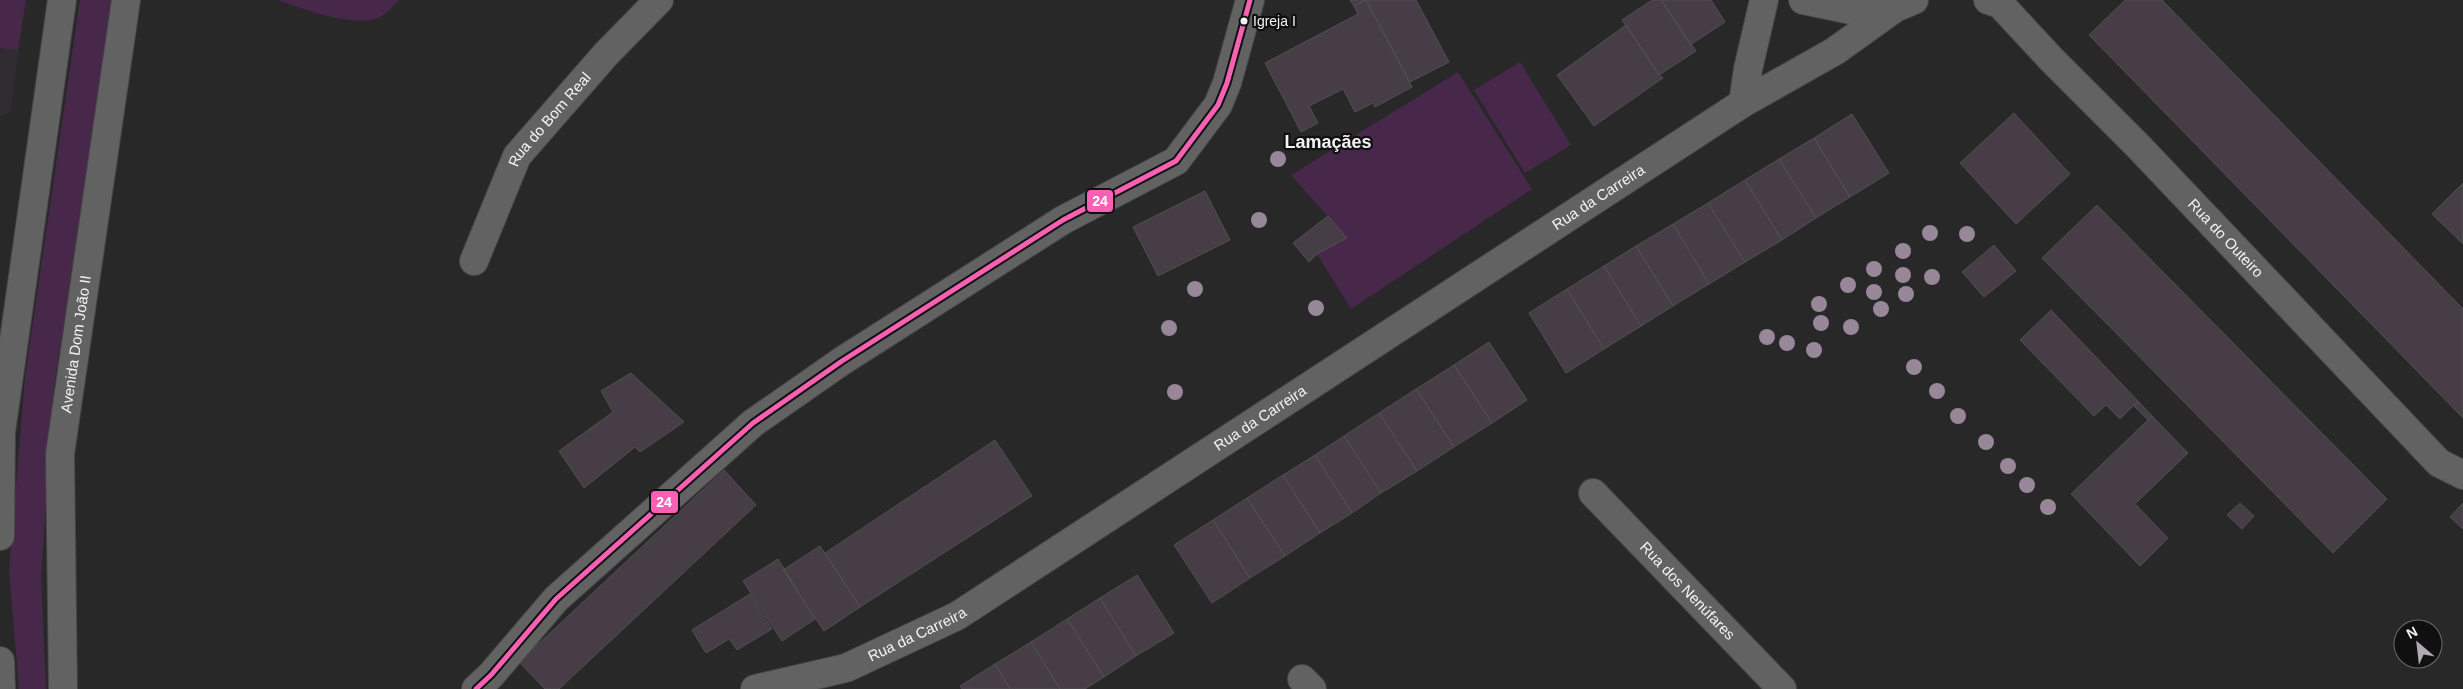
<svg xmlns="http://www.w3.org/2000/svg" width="2463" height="689" viewBox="0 0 2463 689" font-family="Helvetica,sans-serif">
<rect width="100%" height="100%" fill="#282828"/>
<path fill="#312b32" d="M0,0H26L10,112L0,116Z"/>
<path fill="#47284a" d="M0,0H26L18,50L0,48Z
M80,0H112L85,193L54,386L41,578L46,689H19L9,570L25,377Z
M278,0H399C394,5 388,12 382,16C358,30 303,9 278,0Z
M1520,62L1571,145L1525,173L1474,90Z
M1458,72L1532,189L1351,309L1317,254L1347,238L1291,175Z"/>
<path fill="#463d46" stroke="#515051" d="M1350,0H1366L1354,6Z
M1366,0H1416L1449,62L1410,82Z
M1366,0L1412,87L1375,107L1373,103L1355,112L1343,89L1309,106L1318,123L1301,132L1265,63L1358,14L1354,6Z
M1652,0H1661L1696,51L1659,75L1622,20Z
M1661,0H1711L1725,22L1690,45Z
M2125,0H2162L2463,309V418L2089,35Z
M1626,25L1659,75L1663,78L1594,126L1557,75Z
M2014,113L2070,174L2016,224L1960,163Z
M1852,114L1889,173L1850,197L1814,138Z
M1814,138L1850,197L1816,218L1779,159Z
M1779,159L1816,218L1782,240L1745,180Z
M1745,180L1782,240L1745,262L1708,203Z
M2463,183V244L2432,214Z
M1205,191L1230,240L1158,276L1133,227Z
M1708,203L1745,262L1709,284L1673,224Z
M2097,205L2387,499L2333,553L2042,258Z
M1328,216L1347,238L1317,254L1309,262L1293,243Z
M1673,224L1709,284L1673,306L1636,246Z
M1994,245L2016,271L1984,297L1962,272Z
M1636,246L1673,306L1641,326L1604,266Z
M1604,266L1641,326L1604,349L1567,289Z
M1567,289L1604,349L1566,373L1529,313Z
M2051,310L2138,401L2120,419L2106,405L2094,416L2020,340Z
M1489,342L1527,400L1492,423L1454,365Z
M1454,365L1492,423L1454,447L1416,389Z
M631,373L684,422L640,452L635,447L584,488L559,451L613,412L601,391Z
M1416,389L1454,447L1417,471L1379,413Z
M2138,401L2152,416L2148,420L2134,406Z
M1379,413L1417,471L1381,493L1344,436Z
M2152,416L2188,453L2135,504L2168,538L2140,566L2071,494Z
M1344,436L1381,493L1352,513L1315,455Z
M995,440L1032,496L860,607L825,553Z
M1315,455L1352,513L1320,533L1283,475Z
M724,470L756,505L559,689H545L519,662Z
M1283,475L1320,533L1285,556L1247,498Z
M1247,498L1285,556L1250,578L1213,520Z
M2240,503L2254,516L2242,529L2227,515Z
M2463,503V529L2450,517Z
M1213,520L1250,578L1212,603L1174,545Z
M820,546L860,607L824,631L783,570Z
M778,559L815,619L782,641L743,581Z
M1137,575L1174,633L1136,656L1100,598Z
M750,594L772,629L737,650L729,639L706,653L692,630Z
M1100,598L1136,656L1104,677L1067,619Z
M1067,619L1104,677L1085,689H1060L1031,642Z
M1031,642L1060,689H1010L995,664Z
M995,664L1010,689H962L960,686Z"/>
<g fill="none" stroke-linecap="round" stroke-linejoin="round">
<defs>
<g id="minor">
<path d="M1803,0L1856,11L1893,8"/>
<path id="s1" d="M1988,0L2000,4L2052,60L2138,146L2439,463L2463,475"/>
<path d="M1743,103L1835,51L1895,8L1914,0"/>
<path id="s2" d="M474,261L517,156L606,54L659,0"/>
<path id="s3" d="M1593,493L1782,689"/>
<path d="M1302,679L1312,689"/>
<path d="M476,689L491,675L556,599L753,423L842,361L1063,220L1176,161L1218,105L1227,83L1250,0"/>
<path id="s4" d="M755,689L846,668L957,616L1743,103L1748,69L1764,0"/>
</g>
<g id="secondary">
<path d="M0,536L1,432L62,0"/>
<path d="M0,661L1,689"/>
<path id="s5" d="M63,689L60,454L126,0"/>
</g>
</defs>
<use href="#minor" stroke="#464646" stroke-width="30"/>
<use href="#secondary" stroke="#464646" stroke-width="30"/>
<use href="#minor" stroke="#636263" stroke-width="28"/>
<use href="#secondary" stroke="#636263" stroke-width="28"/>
<defs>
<path id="bus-1" d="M476,689L491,675L556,599L753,423L842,361L1063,220L1176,161L1218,105L1227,83L1250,0"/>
</defs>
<use href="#bus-1" stroke="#111011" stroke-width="9"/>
<use href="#bus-1" stroke="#f860b3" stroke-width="5"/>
</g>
<g fill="#988699">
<circle cx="1278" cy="159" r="8"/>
<circle cx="1259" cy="220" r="8"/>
<circle cx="1930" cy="233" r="8"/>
<circle cx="1967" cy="234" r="8"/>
<circle cx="1903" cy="251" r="8"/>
<circle cx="1874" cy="269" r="8"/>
<circle cx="1903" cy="275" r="8"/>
<circle cx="1932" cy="277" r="8"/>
<circle cx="1848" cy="285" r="8"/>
<circle cx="1195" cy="289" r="8"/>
<circle cx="1874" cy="292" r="8"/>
<circle cx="1906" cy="294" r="8"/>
<circle cx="1819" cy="304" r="8"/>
<circle cx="1316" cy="308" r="8"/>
<circle cx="1881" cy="309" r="8"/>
<circle cx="1821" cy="323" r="8"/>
<circle cx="1851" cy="327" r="8"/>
<circle cx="1169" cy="328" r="8"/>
<circle cx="1767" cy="337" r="8"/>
<circle cx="1787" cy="343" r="8"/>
<circle cx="1814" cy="350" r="8"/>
<circle cx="1914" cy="367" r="8"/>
<circle cx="1937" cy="391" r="8"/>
<circle cx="1175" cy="392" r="8"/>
<circle cx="1958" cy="416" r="8"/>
<circle cx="1986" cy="442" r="8"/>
<circle cx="2008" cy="466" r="8"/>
<circle cx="2027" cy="485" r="8"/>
<circle cx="2048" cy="507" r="8"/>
</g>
<circle fill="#f4f2f4" stroke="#111011" stroke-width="2" cx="1244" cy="21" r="4.5"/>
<g text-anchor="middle" stroke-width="4.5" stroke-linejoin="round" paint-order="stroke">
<g font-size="14" fill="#f4f2f4" stroke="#111011" text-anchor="start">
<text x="1253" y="26">Igreja I</text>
</g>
<g font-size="15" fill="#f4f2f4" stroke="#111011">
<text dy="5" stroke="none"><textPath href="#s2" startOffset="162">Rua do Bom Real</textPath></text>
<text dy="5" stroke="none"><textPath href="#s4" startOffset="982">Rua da Carreira</textPath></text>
<text dy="5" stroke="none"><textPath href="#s1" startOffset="338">Rua do Outeiro</textPath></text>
<text dy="5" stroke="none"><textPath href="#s5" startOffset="346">Avenida Dom João II</textPath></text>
<text dy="5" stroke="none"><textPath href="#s4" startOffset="578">Rua da Carreira</textPath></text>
<text dy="5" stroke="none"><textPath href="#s3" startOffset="136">Rua dos Nenúfares</textPath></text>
<text dy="5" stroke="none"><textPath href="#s4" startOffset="172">Rua da Carreira</textPath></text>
</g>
<g font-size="18" font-weight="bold" fill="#f4f2f4" stroke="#111011">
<text x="1328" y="148">Lamaçães</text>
</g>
</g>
<g stroke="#111011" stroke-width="2">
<rect x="1086" y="189" width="28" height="24" rx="5" fill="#f860b3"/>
<rect x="650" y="490" width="29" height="24" rx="5" fill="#f860b3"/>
</g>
<g font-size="14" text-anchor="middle" font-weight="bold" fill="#fff">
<text x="1100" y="206">24</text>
<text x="664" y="507">24</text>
</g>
<g transform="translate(2418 644) rotate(332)"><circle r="24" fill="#111011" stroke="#6c6a6c"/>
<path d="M0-4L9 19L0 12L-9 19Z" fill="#adabad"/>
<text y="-8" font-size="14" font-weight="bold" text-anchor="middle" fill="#f4f2f4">N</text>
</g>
</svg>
